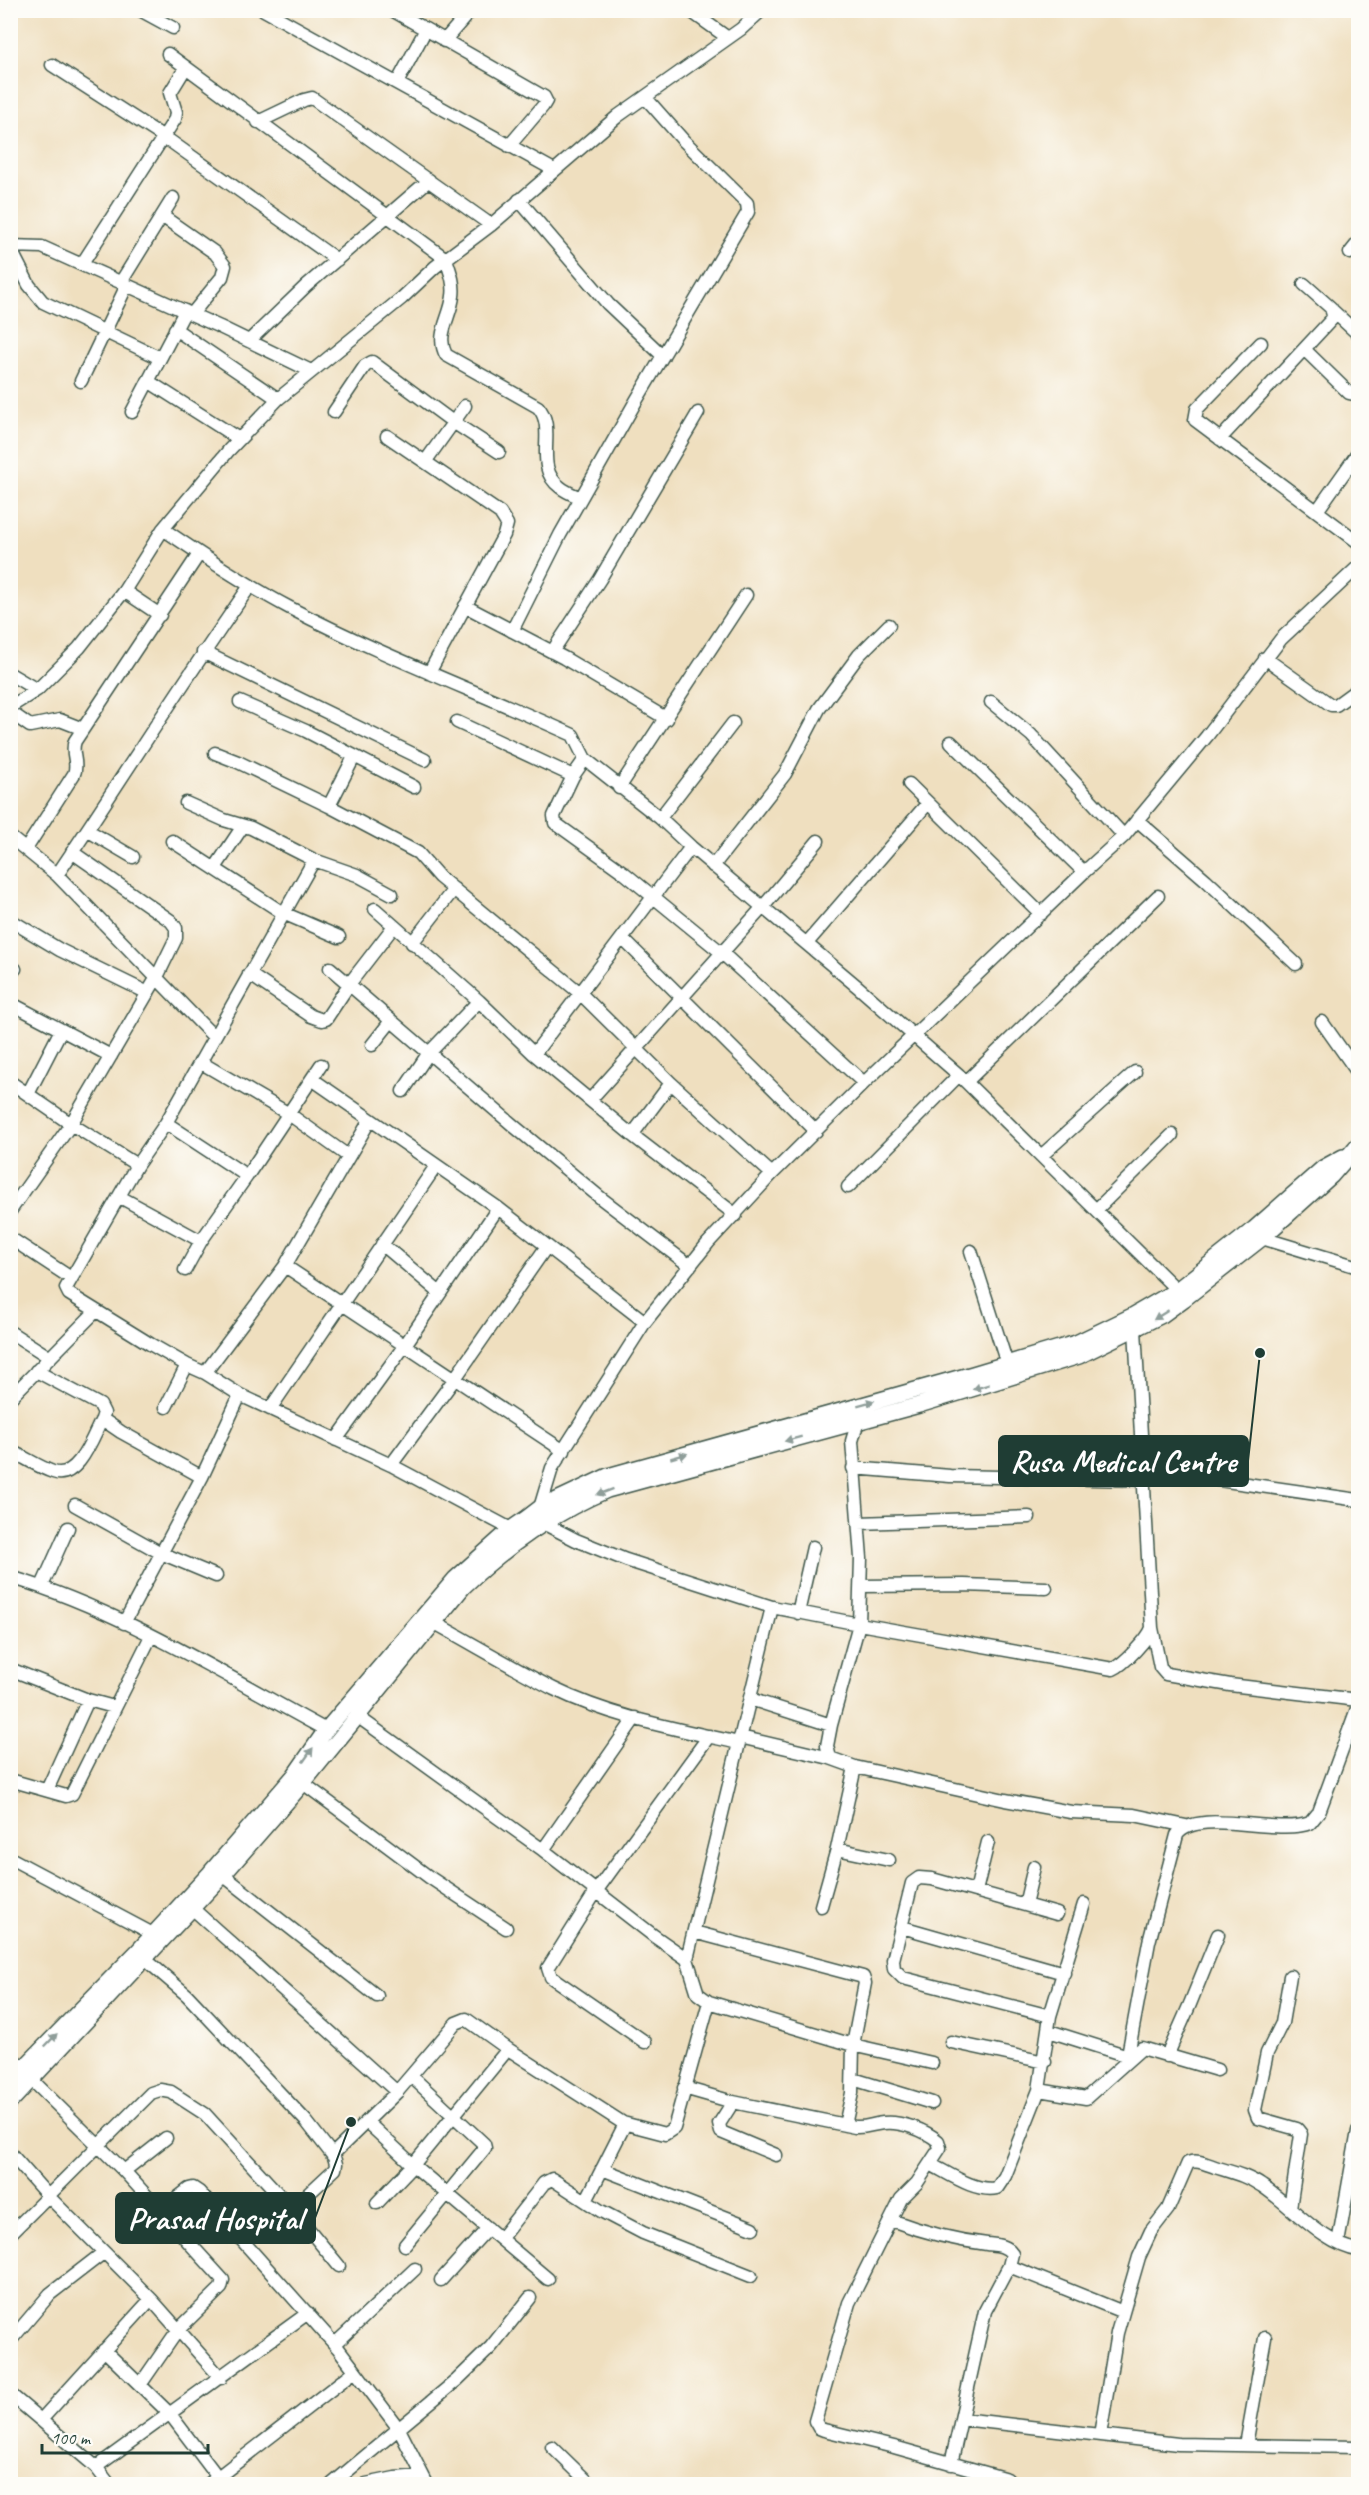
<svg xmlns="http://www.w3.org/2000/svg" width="1369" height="2495" viewBox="0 0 1369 2495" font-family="Caveat,sans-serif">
<rect width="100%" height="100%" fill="#fdfcf7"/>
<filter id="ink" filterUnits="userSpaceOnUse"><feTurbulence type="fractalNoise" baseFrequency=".0167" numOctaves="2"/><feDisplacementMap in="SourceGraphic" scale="12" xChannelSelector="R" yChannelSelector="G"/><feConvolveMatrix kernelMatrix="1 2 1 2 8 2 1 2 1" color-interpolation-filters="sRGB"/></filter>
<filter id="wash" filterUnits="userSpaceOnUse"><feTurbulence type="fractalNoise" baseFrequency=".008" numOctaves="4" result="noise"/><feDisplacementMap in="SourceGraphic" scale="24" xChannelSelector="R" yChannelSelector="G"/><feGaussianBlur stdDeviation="1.35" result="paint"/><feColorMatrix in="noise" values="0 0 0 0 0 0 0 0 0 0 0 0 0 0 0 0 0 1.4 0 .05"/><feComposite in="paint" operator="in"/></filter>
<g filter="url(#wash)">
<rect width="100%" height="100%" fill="#efdfbf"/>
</g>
<g filter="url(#ink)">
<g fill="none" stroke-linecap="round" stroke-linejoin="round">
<defs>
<path id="minor" d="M140,10L173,28
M264,10L554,170
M392,10L544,97L546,101L543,106L509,146
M689,10L728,38
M444,41L471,10
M168,54L446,259C450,271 455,284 453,296C451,317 435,335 446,355L538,407C558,429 532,466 560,487C566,492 574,495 581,498
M52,65L170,141L337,260
M397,83L425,31
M258,122L304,100L312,98L491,225
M519,200L608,304L663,356
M162,216L215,253L225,266L222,277L192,314
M10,246L42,247L220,327L311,371
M10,248L29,285L43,302L160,358
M1350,253L1358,243
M82,264L175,119L176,112L170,93L186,67
M121,282L173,198
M1333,311L1358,334
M175,329L278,399
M249,341L306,286L429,180
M1261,343L1197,409L1195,420L1358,542
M1304,349L1349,393L1358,395
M81,381L127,285
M148,381L239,439
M132,412L185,311
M334,412L365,366L372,362L453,422L499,452
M387,436L500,513L507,524L504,535L429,673
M1220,439L1332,319L1333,315L1331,308L1304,284
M425,462L465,406
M1317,511L1358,453
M163,529C204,557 246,585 290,608C382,656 479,692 573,735L585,759L660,818L691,847L858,987L959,1075L1177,1290
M124,591L160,615
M465,606L564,658L667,719
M512,631L560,535L636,401L748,212L747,203L683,140L645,97
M203,652L425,760
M552,652L600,579L698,413
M1265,658L1331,705H1336L1358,689
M10,674L37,690
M240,702L306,731L414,787
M991,702L1031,735L1124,836
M10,707L37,690L79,648L124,591L163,529L229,450L278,399L402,298L435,267L491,225L618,116L741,29L762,10
M10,712L30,726L60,720L83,729
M457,722L573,776
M951,742L1084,872
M215,753L238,762L329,806L418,853L439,877L580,993L671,1083L632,1135
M585,759L573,776L554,816L555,823L623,872L722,953L864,1083
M909,784L1041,914
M619,788L746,595
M186,803L224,820L251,828L314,860L357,875L392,894
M329,806L354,757
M660,818L733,723
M1137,820L1206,880L1296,964
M87,830L133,857
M10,837L57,875L214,1037
M172,841L283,913L339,937
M691,847L534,1054L632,1135L736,1215
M26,849L74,774C79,762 70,753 75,741L199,554
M314,860L166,1123L137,1165L66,1288L69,1294L150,1344L187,1365L205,1373L240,1395L391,1465L511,1529
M713,866L785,774L819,709L859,655L889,625
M215,868L243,826
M57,875C122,779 183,681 250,586
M375,909L479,1001L534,1054
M10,920L60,950L148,993
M622,938L816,1131
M412,943L454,889
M807,943L928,803
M10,966L15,969
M330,968L515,1127L602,1199L690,1266
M249,974L311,1016L322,1020L326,1019L350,983L394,926
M12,1004L111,1056
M1322,1022L1358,1073
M372,1045L391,1021
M200,1062L289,1114L348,1156
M312,1079L498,1208L645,1322
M10,1082L71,1124L137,1165
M966,1082L1158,896
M671,1083L772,1174
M403,1091L428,1054L479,1001
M28,1094L61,1030
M590,1100L763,907L818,841
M166,1123L247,1176
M1041,1156L1135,1072
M848,1187L959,1075
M120,1197L201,1241L247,1176L321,1065
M1096,1210L1172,1135
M10,1211L71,1124L157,977L176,938V928L171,921L72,852
M10,1238L71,1278
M1262,1238L1358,1267
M382,1244L440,1293
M971,1251L1007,1364
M285,1266L564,1451
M185,1270L201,1241
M10,1332L49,1357
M205,1373L285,1266L370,1120
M10,1398L96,1311
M166,1407L187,1365
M270,1409L436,1166
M102,1419L121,1432L202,1477
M858,1421L852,1441L861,1558L859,1624L831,1725L827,1746L830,1758L855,1767L1005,1800L1071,1812L1134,1815L1186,1826
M336,1440L405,1345L498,1208
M10,1451C25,1457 38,1467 53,1472C78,1481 93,1436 102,1419L104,1413L100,1405L36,1371
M391,1465L456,1377L547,1246
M853,1468L950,1476L1143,1480
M1143,1469L1358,1500
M75,1505L161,1553L216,1576
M540,1508L552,1468L645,1322L708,1243L772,1174L864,1083L1084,872L1124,836L1207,736L1281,639L1358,567
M543,1523L576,1540L626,1560L772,1607L859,1624L1113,1669C1124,1664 1148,1639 1152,1628L1135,1329
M859,1523L1029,1517
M10,1577C119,1609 226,1676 326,1730
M42,1586L68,1528
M861,1586L964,1585L1046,1588
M798,1613L813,1547
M433,1622C473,1644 513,1668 554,1689C611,1717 677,1729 739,1743L687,1959L698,1994L709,2002L853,2045L932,2063
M124,1623L202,1477L240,1395
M1152,1628L1160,1667L1166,1674L1230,1685L1358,1700
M10,1669L88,1700L114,1707
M750,1699L831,1725
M357,1716L543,1850L654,1936L687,1959
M740,1737L830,1758
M739,1743L772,1607
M10,1780L66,1796L72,1794L151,1636
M303,1783L429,1877L506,1928
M47,1790L88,1700
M837,1849L889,1860
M543,1850L635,1718
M10,1858L153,1934
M223,1875L377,1996
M976,1891L988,1842
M1084,1904L1050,2016L1039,2090L1086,2098L1142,2048L1217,2070
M1025,1905L1034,1867
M821,1906L837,1849L855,1767
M193,1909L397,2092
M902,1927L1064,1973
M694,1932L863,1977L865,1983L853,2045L852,2093L845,2125
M146,1960L187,1995L306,2121L334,2157L336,2164L335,2169L292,2209
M1290,1976L1282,2023L1267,2053L1255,2110L1258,2118L1297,2129L1301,2134L1290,2208
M1050,2016L903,1978L894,1969L893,1960L912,1883L919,1878L932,1879L1057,1914
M1049,2031L1128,2056
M645,2042L551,1977L548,1968L597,1890L709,1736
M951,2042L1045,2062
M10,2055L32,2080L124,2171L223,2280L221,2288L178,2330L140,2385
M1167,2056L1190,2004L1218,1935
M1127,2060L1149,1942L1177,1835C1196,1807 1278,1836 1310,1823L1319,1812L1358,1706
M853,2079L932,2103
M684,2088L733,2102L855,2127C866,2128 873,2124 883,2123C901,2121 925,2130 938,2141L940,2148L917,2183L901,2199L849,2303L815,2421L819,2428L824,2430L894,2447L1007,2479L1012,2484
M733,2102L719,2124L721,2132L776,2155
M368,2123L413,2165L548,2279
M623,2123L665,2134L674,2128L709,2002
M10,2153L48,2196L10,2234
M332,2155L397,2092L456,2023L466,2019L508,2049L623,2123V2128L586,2201
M930,2164C948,2173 976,2193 997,2188L1005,2176L1039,2090
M602,2169L753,2228
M124,2171L166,2138
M377,2203L413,2165L508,2049
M161,2211L189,2189L193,2188L199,2192L338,2348L399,2429L427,2484
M891,2220C923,2232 953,2240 987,2244C996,2245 1006,2245 1012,2254L1009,2266L985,2311L951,2464
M501,2238L544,2183L552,2179L601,2211L643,2233L751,2276
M1338,2243L1358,2131
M405,2245L485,2148L484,2144L411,2076
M1009,2266L1123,2312
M441,2280L488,2228
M151,2299L221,2378
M10,2341L50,2294L103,2253
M335,2344L415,2269
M104,2350L170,2414L223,2484
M10,2394L96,2467L109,2484
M962,2419L1178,2444L1358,2447
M41,2420L151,2299L48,2196L151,2093L160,2090L171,2092L205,2114L292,2209L339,2266
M1100,2435L1117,2333L1139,2257L1151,2231L1168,2209L1188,2163C1197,2159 1206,2164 1215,2167C1231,2172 1248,2176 1262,2186C1291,2205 1324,2245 1358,2250
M1246,2445L1265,2338
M552,2447L590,2484
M96,2467L308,2313
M209,2484L355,2371
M332,2484L457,2380L491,2347L530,2298
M366,2484L395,2478L422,2476"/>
<path id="tertiary" d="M10,2082L136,1953L210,1873L294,1776L326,1730L455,1579L511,1529L527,1518L540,1508L608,1476L973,1374L1076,1343L1132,1316L1177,1290L1254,1229L1323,1168L1343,1157
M10,2102L223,1875L303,1783L463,1587C506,1546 553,1513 607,1490L919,1405L1079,1356L1162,1315L1184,1299L1262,1238L1331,1176L1358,1145"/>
</defs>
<use href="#minor" stroke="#3e5549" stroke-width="15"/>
<use href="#tertiary" stroke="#3e5549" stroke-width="18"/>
<use href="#minor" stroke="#fff" stroke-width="12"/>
<use href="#tertiary" stroke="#fff" stroke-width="15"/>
</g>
<defs><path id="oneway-solid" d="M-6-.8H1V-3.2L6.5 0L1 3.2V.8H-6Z" transform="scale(1.5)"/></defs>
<g fill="#8f9e9a">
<use href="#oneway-solid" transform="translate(1161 1315) rotate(148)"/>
<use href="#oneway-solid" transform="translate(981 1387) rotate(163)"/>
<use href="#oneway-solid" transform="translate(866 1403) rotate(-15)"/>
<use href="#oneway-solid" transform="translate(793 1439) rotate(165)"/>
<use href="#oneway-solid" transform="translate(679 1456) rotate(-16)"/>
<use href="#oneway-solid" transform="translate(605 1492) rotate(160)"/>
<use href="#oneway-solid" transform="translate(308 1755) rotate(-55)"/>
<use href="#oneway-solid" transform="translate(51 2040) rotate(-46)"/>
</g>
</g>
<path fill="none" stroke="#1f3d34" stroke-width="2" d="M1260 1353L1248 1461M351 2122L315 2218"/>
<g fill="#1f3d34" stroke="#fdfcf7" stroke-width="2">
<circle cx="1260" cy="1353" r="6"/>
<circle cx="351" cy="2122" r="6"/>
</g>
<g fill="#1f3d34" stroke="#1f3d34" stroke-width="2">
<rect x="999" y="1436" width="249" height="50" rx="6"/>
<rect x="116" y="2193" width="199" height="50" rx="6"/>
</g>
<g font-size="32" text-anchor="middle" font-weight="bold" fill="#fff">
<text x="1123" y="1472">Rusa Medical Centre</text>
<text x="215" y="2229">Prasad Hospital</text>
</g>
<rect width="1369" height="2495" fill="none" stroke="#fdfcf7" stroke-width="36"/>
<path d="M42 2444v9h166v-9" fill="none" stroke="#1f3d34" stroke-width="3"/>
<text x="51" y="2444" font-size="18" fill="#1f3d34" stroke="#fdfcf7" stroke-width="4.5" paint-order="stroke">100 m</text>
</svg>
